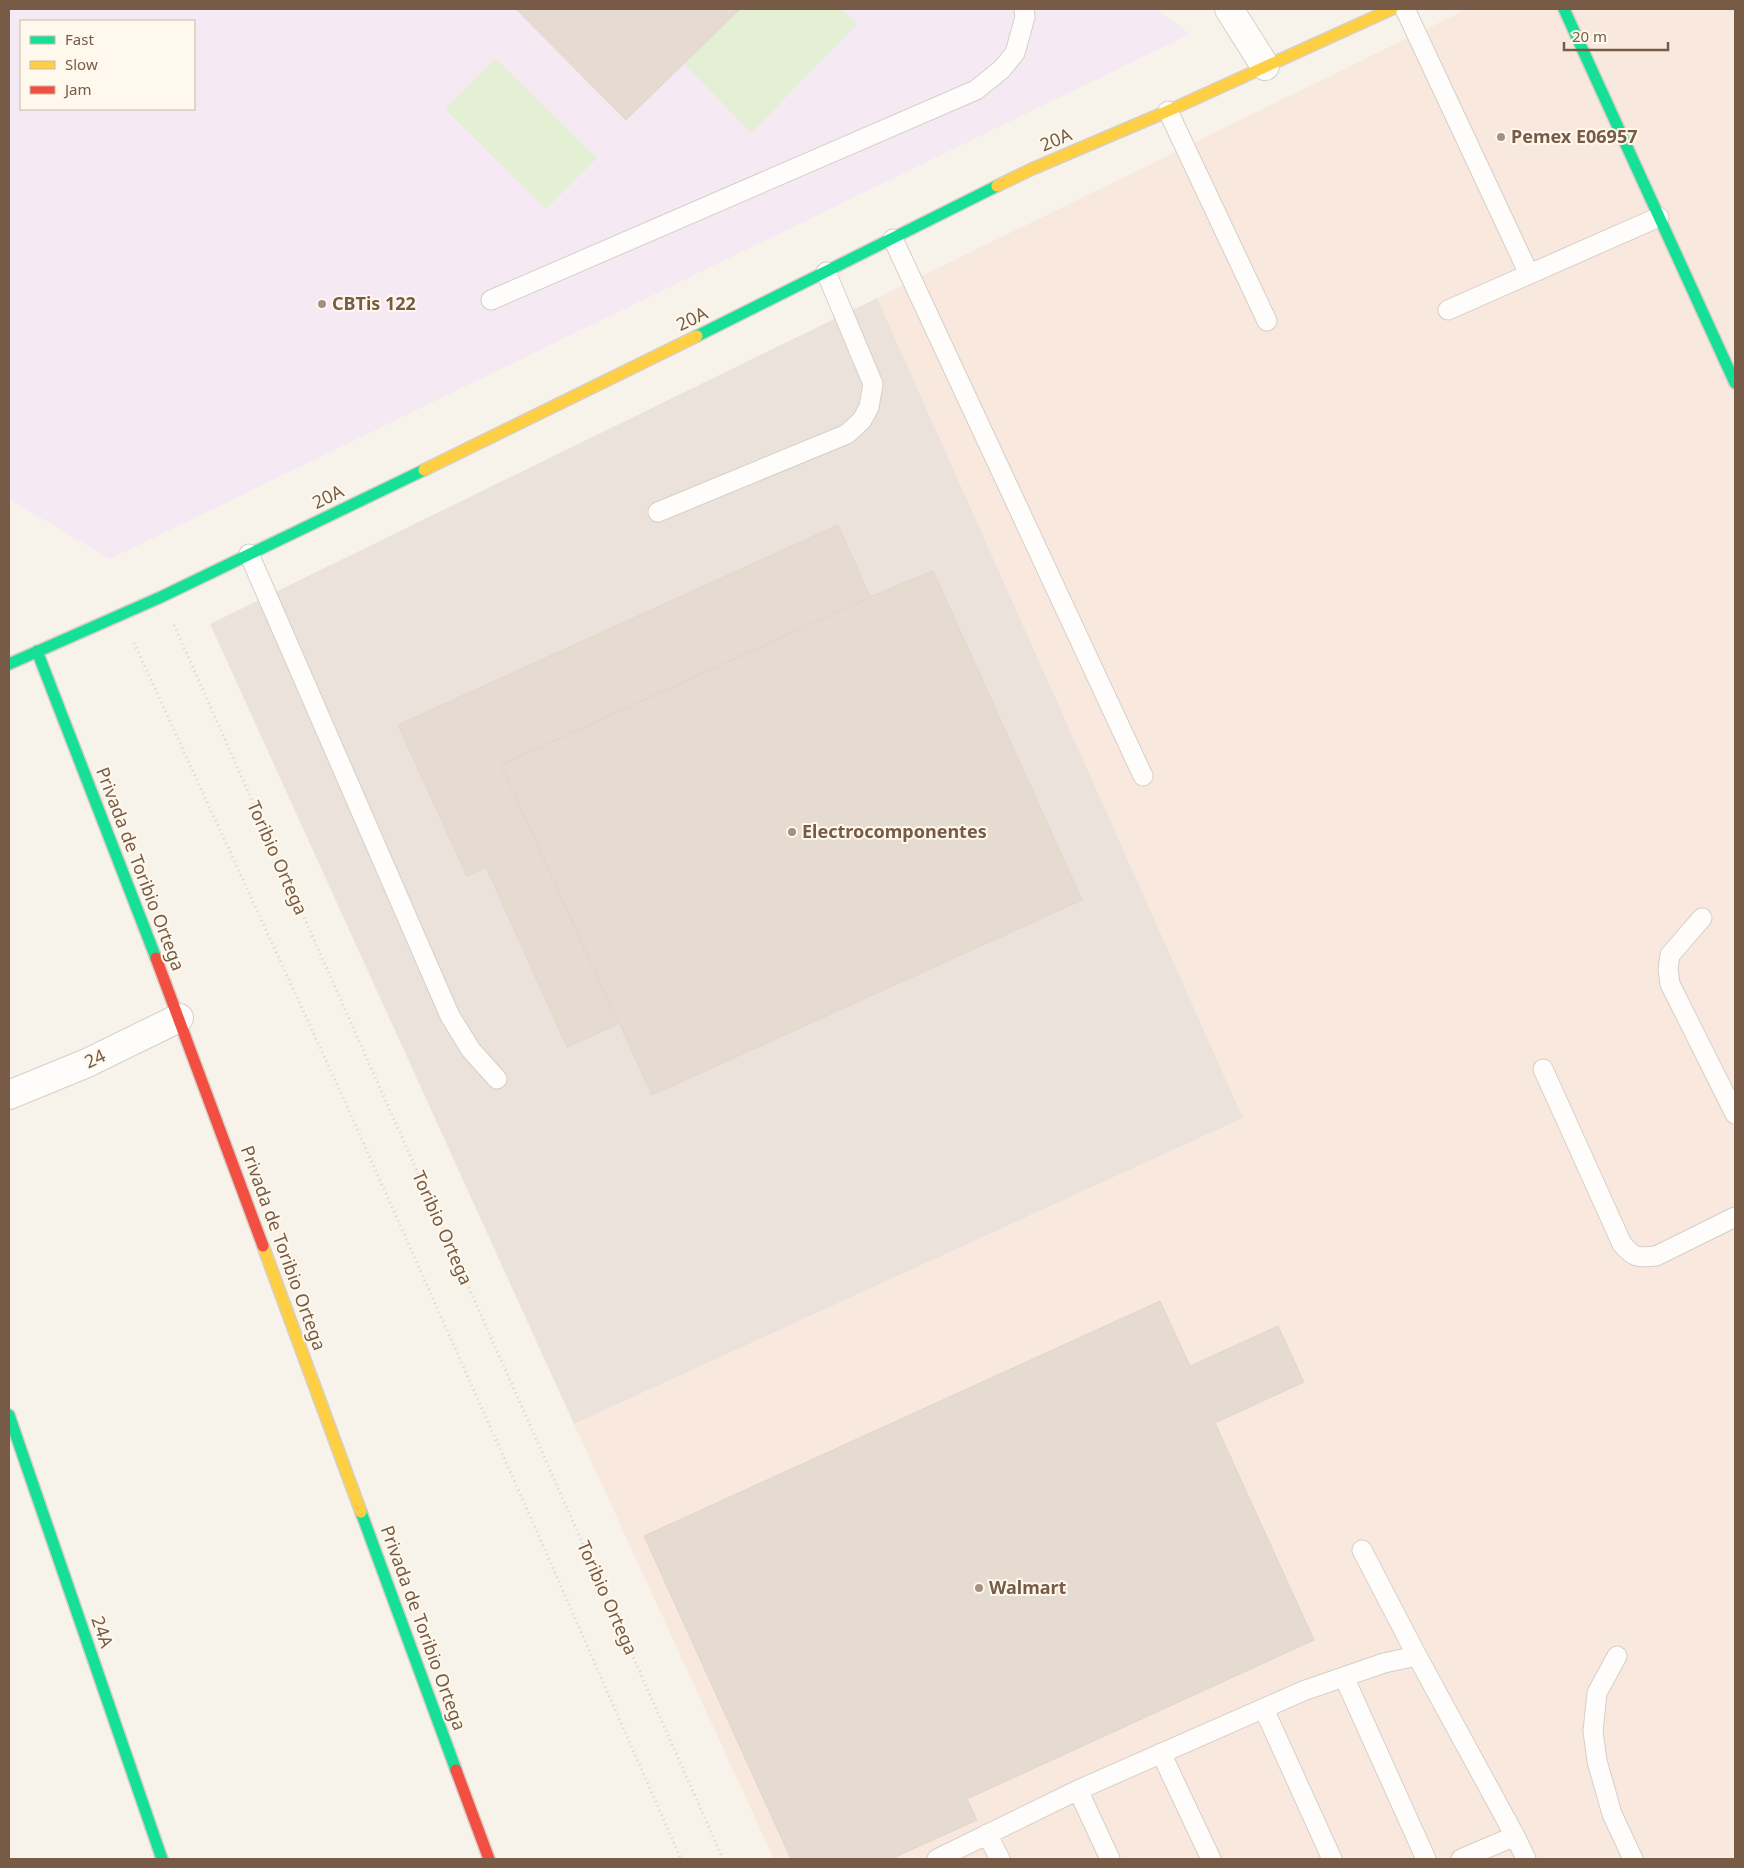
<svg xmlns="http://www.w3.org/2000/svg" width="1744" height="1868" viewBox="0 0 1744 1868" font-family="'Noto Sans',sans-serif">
<rect width="100%" height="100%" fill="#f8f3ea"/>
<path fill="#f9e8dd" d="M1467,9H1735V1859H774L574,1424L1243,1118L877,298Z"/>
<path fill="#ebe3db" d="M877,298L1243,1118L574,1424L210,624Z"/>
<path fill="#f5e9f3" fill-rule="evenodd" d="M9,9H1156L1190,34L110,559L9,499ZM21,21H194V109H21Z"/>
<path fill="#e3f0d3" d="M740,9H841L857,24L751,133L684,63Z
M495,58L597,158L546,209L445,109Z"/>
<path fill="#e5dbd1" stroke="#e1d6cc" d="M516,9H740L626,120Z
M838,525L870,597L501,765L618,1024L567,1047L486,867L467,876L398,725Z
M933,571L1082,900L652,1095L501,765L870,597Z
M1160,1301L1190,1366L1278,1326L1304,1382L1215,1423L1314,1640L967,1799L977,1820L891,1859H791L644,1536Z"/>
<g fill="none" stroke-linecap="round" stroke-linejoin="round">
<defs>
<path id="lane" d="M1405,9L1529,274
M1168,111L1267,321
M893,239L1143,776
M491,300L976,90L1002,69L1015,53L1025,17L1024,9
M1448,310L1659,217
M658,512L847,434L862,420L869,407L873,384L826,272
M249,554L450,1016L471,1050L497,1079
M1702,918L1670,955L1668,969L1670,984L1735,1114
M1543,1069L1622,1244C1634,1258 1638,1258 1656,1256L1735,1217
M1362,1550L1417,1656L1515,1836L1526,1859
M1617,1656L1597,1693L1593,1731L1597,1761L1612,1814L1633,1859
M1344,1677L1426,1859
M1264,1709L1332,1859
M1161,1753L1211,1859
M1078,1790L1110,1859
M987,1834L1000,1859
M937,1859L1078,1790L1303,1691L1384,1663L1417,1656
M1461,1859L1515,1836"/>
<path id="street" d="M1229,9L1265,66
M9,1095L87,1063L179,1018"/>
<path id="fast" d="M1564,9L1735,383
M697,336L997,186
M37,651L156,958
M9,664L161,597L424,470
M9,1415L162,1859
M361,1512L456,1770"/>
<path id="slow" d="M997,186L1032,169L1168,111L1392,9
M424,470L697,336
M263,1246L361,1512"/>
<path id="jam" d="M156,958L263,1246
M456,1770L489,1859"/>
</defs>
<use href="#lane" stroke="#d6cfc6" stroke-width="21"/>
<use href="#street" stroke="#d6cfc6" stroke-width="30"/>
<use href="#fast" stroke="#d7cfc6" stroke-width="14"/>
<use href="#slow" stroke="#d7cfc6" stroke-width="14"/>
<use href="#jam" stroke="#d7cfc6" stroke-width="14"/>
<path stroke="#dad2cc" stroke-width="3" stroke-dasharray="1 4" stroke-linecap="butt" d="M174,625L723,1859
M134,643L346,1104L534,1525L681,1859"/>
<use href="#lane" stroke="#fefdfc" stroke-width="19"/>
<use href="#street" stroke="#fefdfc" stroke-width="28"/>
<use href="#fast" stroke="#16e098" stroke-width="11"/>
<use href="#slow" stroke="#ffcf43" stroke-width="11"/>
<use href="#jam" stroke="#f24e42" stroke-width="11"/>
</g>
<g fill="#a59080" stroke="#fff8ec" stroke-width="2">
<circle cx="1501" cy="137" r="5"/>
<circle cx="322" cy="304" r="5"/>
<circle cx="792" cy="832" r="5"/>
<circle cx="979" cy="1588" r="5"/>
</g>
<g text-anchor="middle" stroke-width="4" stroke-linejoin="round" paint-order="stroke">
<g font-size="18" font-weight="bold" fill="#785b47" stroke="#fff8ec" text-anchor="start">
<text x="1511" y="143">Pemex E06957</text>
<text x="332" y="310">CBTis 122</text>
<text x="802" y="838">Electrocomponentes</text>
<text x="989" y="1594">Walmart</text>
</g>
<g font-size="18" fill="#785b47" stroke="#fff8ec">
<text transform="translate(1056 140) rotate(-23)" y="6">20A</text>
<text transform="translate(692 319) rotate(-26)" y="6">20A</text>
<text transform="translate(328 497) rotate(-26)" y="6">20A</text>
<text transform="translate(277 858) rotate(66)" y="6">Toribio Ortega</text>
<text transform="translate(140 869) rotate(69)" y="6">Privada de Toribio Ortega</text>
<text transform="translate(95 1059) rotate(-25)" y="6">24</text>
<text transform="translate(442 1228) rotate(66)" y="6">Toribio Ortega</text>
<text transform="translate(283 1248) rotate(70)" y="6">Privada de Toribio Ortega</text>
<text transform="translate(607 1598) rotate(66)" y="6">Toribio Ortega</text>
<text transform="translate(423 1628) rotate(70)" y="6">Privada de Toribio Ortega</text>
<text transform="translate(102 1632) rotate(71)" y="6">24A</text>
</g>
</g>
<rect width="1744" height="1868" fill="none" stroke="#785b47" stroke-width="20"/>
<rect x="20" y="20" width="175" height="90" fill="#fff8ec" stroke="#c9b9aa"/>
<rect x="30" y="36" width="25" height="8" fill="#16e098" stroke="#c9b9aa"/>
<text x="65" y="45" font-size="15" fill="#785b47">Fast</text>
<rect x="30" y="61" width="25" height="8" fill="#ffcf43" stroke="#c9b9aa"/>
<text x="65" y="70" font-size="15" fill="#785b47">Slow</text>
<rect x="30" y="86" width="25" height="8" fill="#f24e42" stroke="#c9b9aa"/>
<text x="65" y="95" font-size="15" fill="#785b47">Jam</text>
<path d="M1564 42v8h104v-8" fill="none" stroke="#785b47" stroke-width="2.5"/>
<text x="1572" y="42" font-size="15" fill="#785b47" stroke="#fff8ec" stroke-width="4" paint-order="stroke">20 m</text>
</svg>
